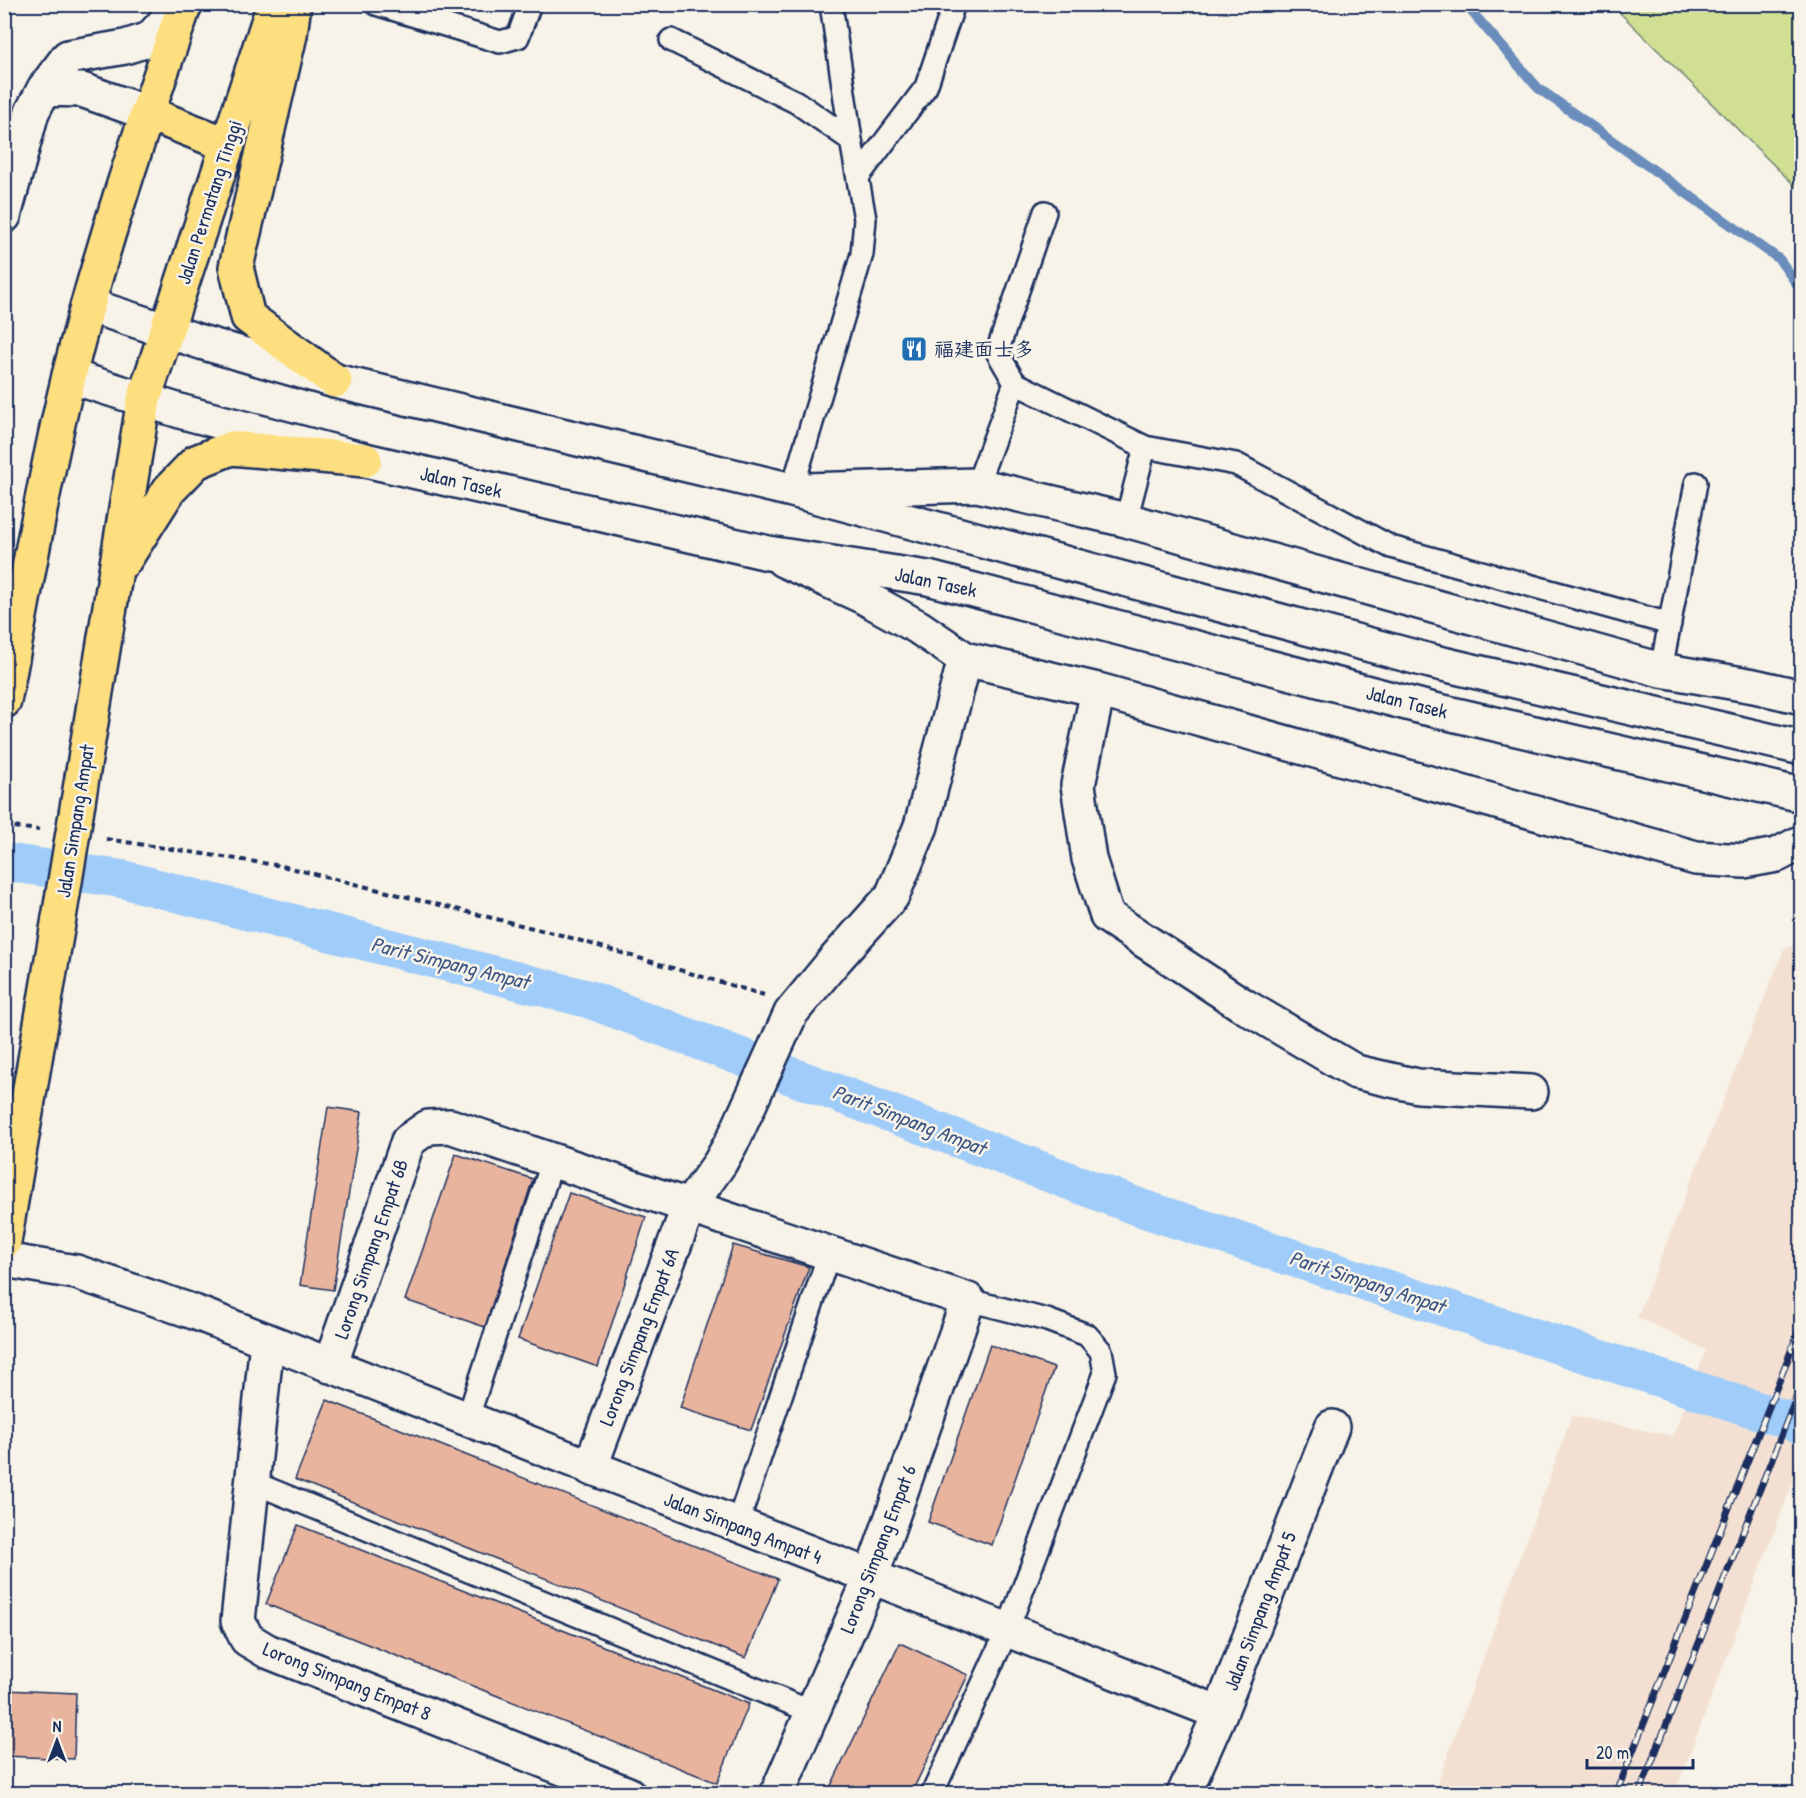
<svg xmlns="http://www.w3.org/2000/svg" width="1806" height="1798" viewBox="0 0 1806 1798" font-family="'Patrick Hand','LXGW WenKai TC',sans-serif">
<rect width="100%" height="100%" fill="#f7f3e8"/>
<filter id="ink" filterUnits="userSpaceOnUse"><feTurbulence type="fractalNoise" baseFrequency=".0167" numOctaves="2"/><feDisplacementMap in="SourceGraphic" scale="12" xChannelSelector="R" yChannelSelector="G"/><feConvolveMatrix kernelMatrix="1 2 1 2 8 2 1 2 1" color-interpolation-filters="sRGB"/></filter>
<g filter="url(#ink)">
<path fill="#f3e0d2" d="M1801,943V1461L1675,1793H1434L1572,1416L1673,1436L1706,1350L1637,1317L1784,949Z"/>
<path fill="#d0df92" stroke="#768778" stroke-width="1.5" d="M1612,5H1801V192Z"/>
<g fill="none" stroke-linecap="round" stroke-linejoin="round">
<path stroke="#6b8dbc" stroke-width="10" d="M1465,4L1538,88L1779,259L1802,291"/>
<path stroke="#a0ccfa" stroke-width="38" d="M4,862L122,879L588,999L1141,1208L1802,1425"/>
</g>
<path fill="#e9b49d" stroke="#1b2f5e" stroke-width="1.5" d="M328,1107L362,1112L333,1290L300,1285Z
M456,1154L533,1179L485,1327L405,1300Z
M569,1193L646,1217L598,1367L518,1339Z
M733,1245L809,1267L751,1430L680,1408Z
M990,1345L1054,1368L992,1545L928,1522Z
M327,1400L778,1579L746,1658L295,1479Z
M298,1525L749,1704L717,1783L266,1604Z
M1802,1578V1593L1796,1591Z
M900,1643L968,1675L911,1794H827Z
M4,1690L76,1693L74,1759L4,1756Z"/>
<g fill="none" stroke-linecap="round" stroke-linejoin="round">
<defs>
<path id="service" d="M376,4L500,42L518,37L530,4
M831,4L851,140
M671,40L796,102L851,140L865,219L862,254L792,490
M858,177L926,87L954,4
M1045,212L997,352L1015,383L1145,447L1236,464L1391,547L1670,624
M977,485L1015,383
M1126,520L1145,447
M1661,670L1696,483
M467,1420L553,1160
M252,1482L812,1712
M737,1525L829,1254
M932,1794L1007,1631L1105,1373L1101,1351L1087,1335L1047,1320L968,1300"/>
<path id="minor" d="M44,89L82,90L147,113
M4,216L32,112L44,89L68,57L125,47L150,39L181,4
M805,490L977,485L1126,520L1661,670L1754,686L1802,697
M783,560L864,597L918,627L965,659L1098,690L1696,858L1744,861L1777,855L1802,842
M1098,690L1078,785L1089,859L1107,916L1241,1004L1356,1072L1418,1086L1531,1092
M4,1260L76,1272L194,1312L1220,1713
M267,1341L238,1621L247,1639L267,1651L628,1794
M330,1366L408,1141L428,1127L450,1126L968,1300L871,1577L777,1794
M590,1468L689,1206L720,1163L735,1136L791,1013L834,961L892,896L921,826L965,659
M1184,1794L1220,1713L1332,1427"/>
<path id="secondary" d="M88,305L204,343L335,381L792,490L1430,661L1802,748
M69,376L183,412L365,460L768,553L928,578L1426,708L1802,795"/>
<path id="trunk" d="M294,4L290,35L236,267L248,317L335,381
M147,113L228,145
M124,561L169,490L196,462L231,448L365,460
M4,701C25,593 43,483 69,376C100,250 142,127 185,4
M78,802L144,399L274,4
M4,1242L59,918"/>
</defs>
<use href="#service" stroke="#1b2f5e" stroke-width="26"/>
<use href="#minor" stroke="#1b2f5e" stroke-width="38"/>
<use href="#secondary" stroke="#1b2f5e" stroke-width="38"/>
<use href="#trunk" stroke="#1b2f5e" stroke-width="38"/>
<path stroke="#1b2f5e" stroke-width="4" stroke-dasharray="6 4.5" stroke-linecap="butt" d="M4,826L39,830
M106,839L282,866L561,935L764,995"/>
<use href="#service" stroke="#f7f3e8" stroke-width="21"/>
<use href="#minor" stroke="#f7f3e8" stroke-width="33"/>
<use href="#secondary" stroke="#f7f3e8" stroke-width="33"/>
<use href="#trunk" stroke="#fddf80" stroke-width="33"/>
<defs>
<path id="rail" d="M1616,1794L1802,1323
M1639,1794L1802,1383"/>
</defs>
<use href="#rail" stroke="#1b2f5e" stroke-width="7"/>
<use href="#rail" stroke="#f7f3e8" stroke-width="4.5" stroke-dasharray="14" stroke-linecap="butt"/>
<defs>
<path id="trunk-bridge" d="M59,918L78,802"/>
</defs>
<use href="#trunk-bridge" stroke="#1b2f5e" stroke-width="38" stroke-linecap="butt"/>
<use href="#trunk-bridge" stroke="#fddf80" stroke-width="33"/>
</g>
</g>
<defs>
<symbol id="restaurant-square" viewBox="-11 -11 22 22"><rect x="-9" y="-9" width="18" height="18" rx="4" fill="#1f6fb2" stroke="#f7f3e8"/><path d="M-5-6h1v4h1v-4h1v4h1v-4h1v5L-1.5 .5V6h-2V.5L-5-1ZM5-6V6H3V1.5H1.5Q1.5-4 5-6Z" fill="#fff"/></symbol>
</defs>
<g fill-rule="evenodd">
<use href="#restaurant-square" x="899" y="334" width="30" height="30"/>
</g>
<g text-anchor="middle" stroke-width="5" stroke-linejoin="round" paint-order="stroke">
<g font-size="20" fill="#1b2f5e" stroke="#f7f3e8">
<text transform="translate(209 202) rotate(-72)" y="7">Jalan Permatang Tinggi</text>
<text transform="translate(461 482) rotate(13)" y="7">Jalan Tasek</text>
<text transform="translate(936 582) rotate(12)" y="7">Jalan Tasek</text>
<text transform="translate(1407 702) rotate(14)" y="7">Jalan Tasek</text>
<text transform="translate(75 821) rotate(-81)" y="7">Jalan Simpang Ampat</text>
<text transform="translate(371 1249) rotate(-71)" y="7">Lorong Simpang Empat 6B</text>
<text transform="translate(639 1337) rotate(-69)" y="7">Lorong Simpang Empat 6A</text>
<text transform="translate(743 1528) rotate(21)" y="7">Jalan Simpang Ampat 4</text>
<text transform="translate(878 1549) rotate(-69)" y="7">Lorong Simpang Empat 6</text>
<text transform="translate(1260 1611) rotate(-69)" y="7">Jalan Simpang Ampat 5</text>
<text transform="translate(347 1681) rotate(22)" y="7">Lorong Simpang Empat 8</text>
</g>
<g font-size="20" fill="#1b2f5e" stroke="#f7f3e8" text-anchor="start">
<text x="934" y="356">福建面士多</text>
</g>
<g font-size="21" font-style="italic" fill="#3c5685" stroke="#f7f3e8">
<text transform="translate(450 963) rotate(14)" y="7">Parit Simpang Ampat</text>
<text transform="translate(909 1120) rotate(21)" y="7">Parit Simpang Ampat</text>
<text transform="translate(1367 1282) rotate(18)" y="7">Parit Simpang Ampat</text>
</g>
</g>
<rect width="1806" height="1798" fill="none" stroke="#f7f3e8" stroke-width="24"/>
<rect x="12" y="12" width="1782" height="1774" fill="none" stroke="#1b2f5e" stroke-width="2" filter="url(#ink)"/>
<g transform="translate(57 1741)" stroke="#f7f3e8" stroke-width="4.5" paint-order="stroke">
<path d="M0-4.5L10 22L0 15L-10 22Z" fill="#1b2f5e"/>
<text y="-9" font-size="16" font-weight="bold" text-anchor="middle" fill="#1b2f5e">N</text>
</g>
<path d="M1587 1759v9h106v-9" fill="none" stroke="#1b2f5e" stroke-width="3"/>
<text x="1596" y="1759" font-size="18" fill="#1b2f5e" stroke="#f7f3e8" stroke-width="4.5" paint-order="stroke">20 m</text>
</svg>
